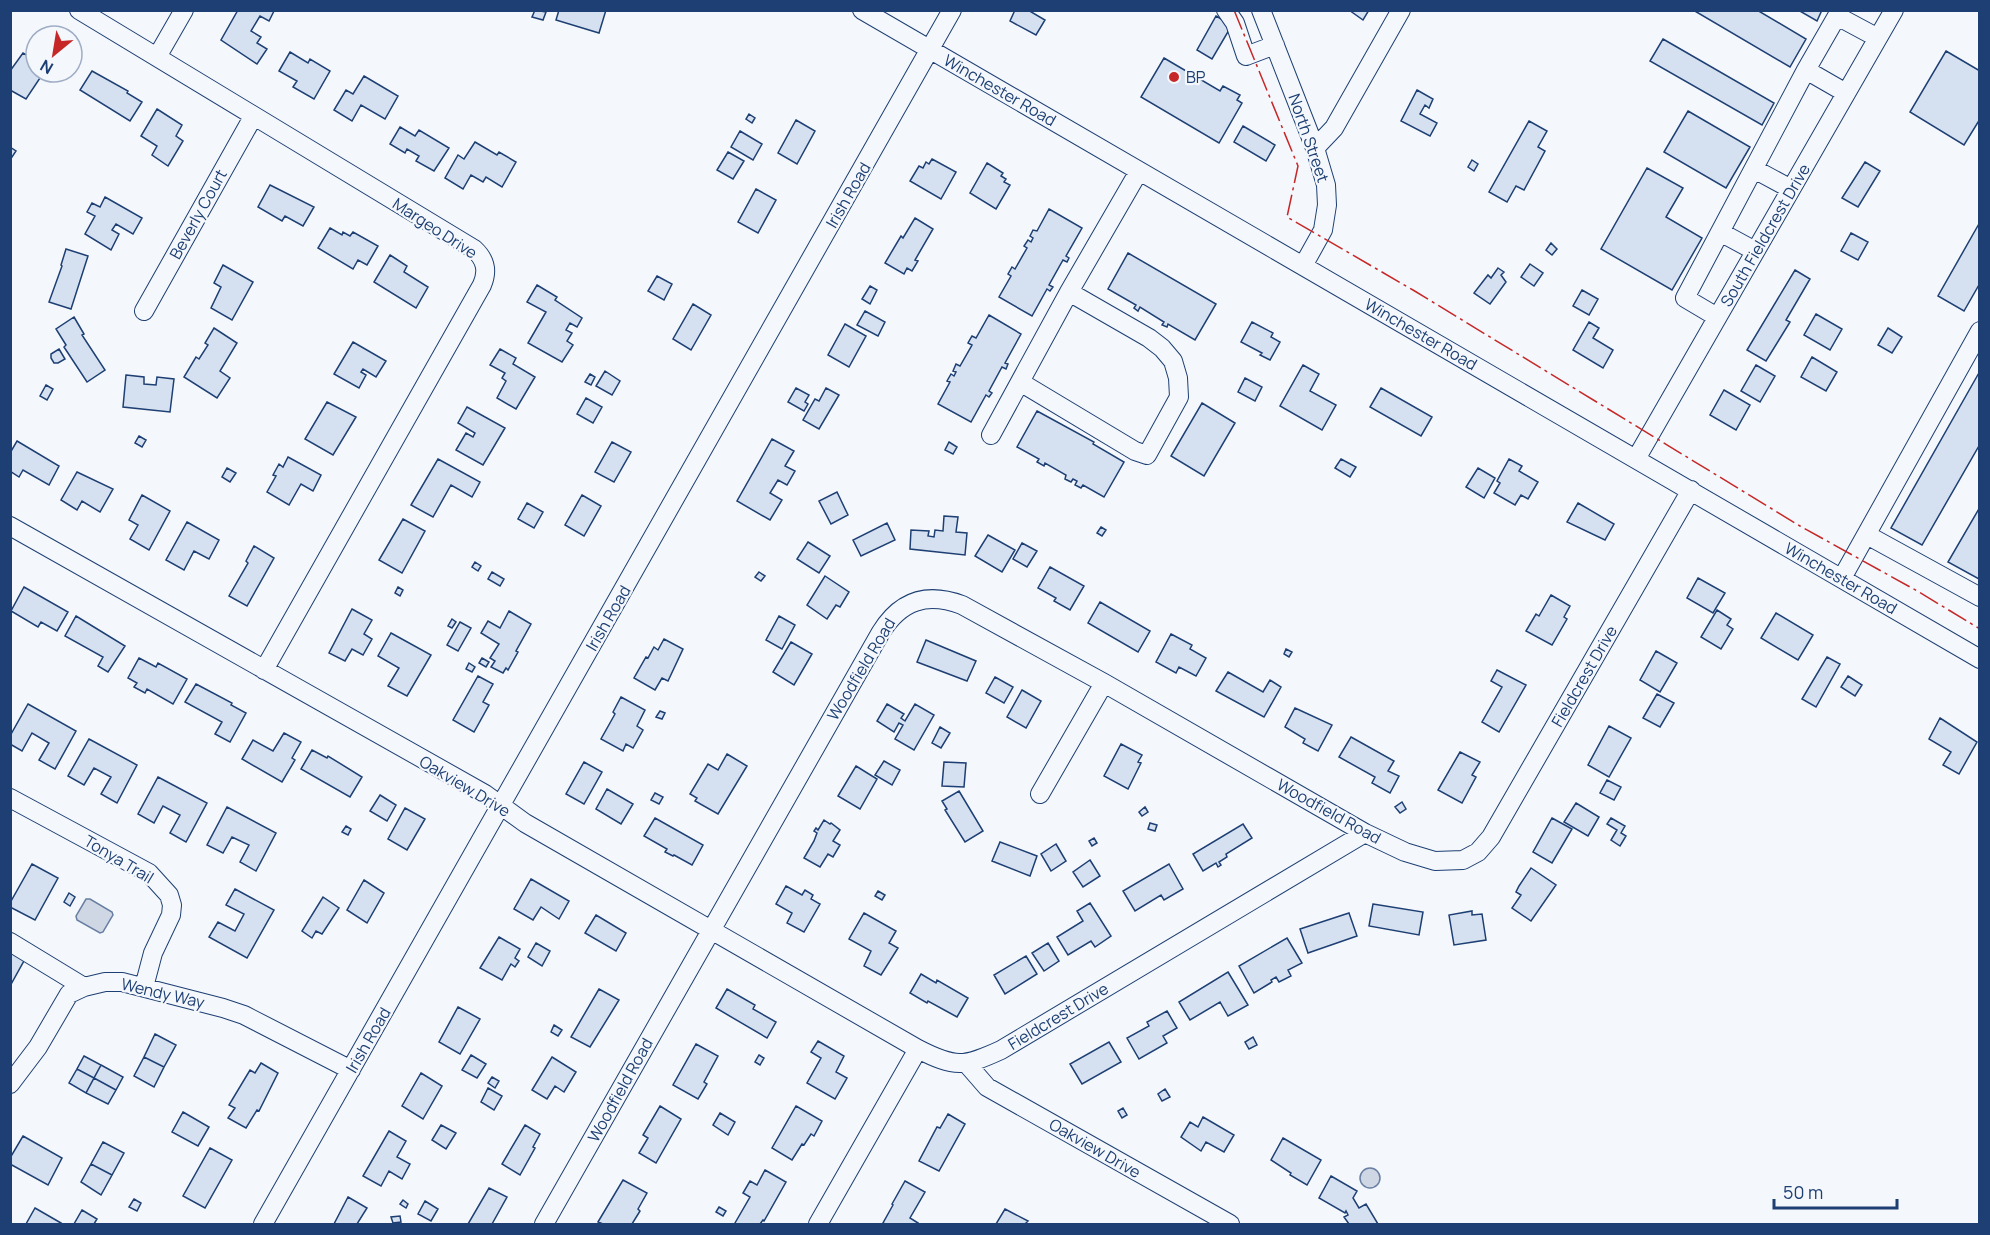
<svg xmlns="http://www.w3.org/2000/svg" width="1990" height="1235" viewBox="0 0 1990 1235" font-family="Manrope,sans-serif">
<rect width="100%" height="100%" fill="#f4f7fb"/>
<path fill="#cfd7e4" stroke="#687fa3" stroke-width="1.5" d="M86,899H90L112,912L113,915L103,932L100,933L77,920L76,916Z
M1360 1178a10 10 0 1 1 20 0a10 10 0 1 1-20 0Z"/>
<path fill="#d5e0f0" stroke="#1d3f73" stroke-width="1.5" d="M238,10L274,11L269,21L260,16L251,31L261,37L257,43L267,49L257,64L221,40Z
M535,10L546,12L543,20L532,17Z
M559,10H606L599,33L556,20Z
M1015,10H1028L1045,20L1036,35L1010,21Z
M1349,10H1369L1363,20Z
M1693,10H1757L1806,39L1790,67Z
M1798,10H1822L1817,21Z
M1216,16L1232,25L1212,59L1197,50Z
M1663,39L1774,103L1762,125L1650,61Z
M36,47V72H44L26,99L10,90V71L23,53L30,57Z
M1946,51L1980,71V119L1964,145L1910,112Z
M290,52L308,63L310,59L330,71L314,99L293,87L297,81L279,71Z
M1164,58L1220,91L1223,86L1240,95L1237,100L1242,103L1219,143L1141,97Z
M92,71L128,91L127,93L142,102L130,121L80,90Z
M364,76L398,96L385,119L361,105L352,121L334,110L346,90L353,94Z
M1417,90L1433,99L1429,108L1425,105L1420,114L1437,123L1430,136L1401,121Z
M157,109L182,125L176,136L183,141L168,166L152,155L157,146L141,136Z
M1688,111L1750,147L1726,188L1664,152Z
M749,114L755,118L752,123L746,119Z
M796,120L815,131L797,164L778,153Z
M1529,121L1547,131L1538,147L1545,151L1524,190L1516,186L1507,202L1489,192Z
M1243,126L1275,145L1266,161L1234,142Z
M400,127L415,136L419,130L449,148L434,171L416,161L419,156L407,149L405,153L390,144Z
M740,131L762,144L753,160L731,147Z
M475,142L497,155L499,152L516,162L502,187L486,177L483,182L471,175L463,189L445,178L458,155L464,159Z
M10,147L16,151L10,160Z
M728,152L744,161L733,179L717,170Z
M932,159L956,172L941,199L910,181L919,166L923,168L926,162L929,164Z
M1472,160L1478,164L1474,171L1468,167Z
M1865,162L1880,171L1858,207L1842,198Z
M987,163L1003,173L1001,176L1006,179L1004,182L1010,185L996,209L970,193Z
M1647,168L1683,188L1666,217L1702,238L1672,290L1601,249Z
M270,185L314,207L303,226L285,216L282,221L258,207Z
M756,189L776,200L758,233L738,222Z
M105,197L142,218L133,234L116,224L112,230L119,234L111,250L85,234L95,216L87,212L92,203L100,207Z
M1049,209L1082,228L1066,256L1069,258L1067,262L1063,260L1049,285L1053,287L1050,291L1047,289L1032,316L999,297L1011,276L1008,274L1012,267L1015,269L1027,248L1024,246L1028,240L1031,242L1033,238L1030,236L1033,230L1037,231Z
M915,218L933,229L915,260L918,261L912,271L907,268L904,274L885,263L901,236L903,238Z
M1980,222V283L1964,311L1938,296Z
M330,228L342,235L343,232L350,236L353,232L378,246L367,265L358,260L353,269L318,248Z
M1851,233L1868,242L1858,260L1841,251Z
M1551,243L1557,249L1552,255L1546,250Z
M66,249L88,256L71,309L49,302L62,266L61,265Z
M1128,253L1216,304L1195,340L1168,324L1167,327L1162,325L1164,322L1140,307L1138,311L1134,308L1136,305L1108,289Z
M390,255L407,266L404,272L428,287L416,308L374,282Z
M1530,264L1543,273L1534,286L1521,277Z
M223,265L253,282L232,320L211,308L221,287L214,283Z
M1498,268L1504,272L1501,275L1506,282L1490,304L1474,293L1488,275L1491,278Z
M1795,270L1810,279L1786,320L1790,322L1766,361L1747,350Z
M657,276L672,284L664,300L648,291Z
M537,285L557,297L555,300L582,318L577,327L570,323L566,330L572,333L567,341L573,345L562,362L528,343L546,312L527,302Z
M870,286L877,290L870,304L862,299Z
M1582,290L1598,299L1589,315L1573,306Z
M693,304L711,315L691,350L673,339Z
M865,311L885,322L878,336L857,325Z
M1816,314L1842,329L1830,350L1804,335Z
M989,315L1021,334L1005,363L1008,364L1006,369L1002,367L989,391L992,393L989,397L986,395L971,422L938,404L950,382L947,381L951,374L954,376L956,372L953,371L956,364L960,366L972,345L968,343L972,336L976,338Z
M74,317L84,334L82,335L105,370L87,382L64,347L66,345L56,329Z
M1252,322L1273,333L1271,337L1280,342L1270,360L1260,355L1262,353L1241,342Z
M1589,322L1599,328L1593,338L1613,350L1603,368L1573,350Z
M845,324L866,336L849,367L828,355Z
M214,328L237,343L220,371L230,378L217,398L184,377L196,357L199,359L208,345L205,343Z
M1888,328L1902,337L1892,353L1878,345Z
M353,342L386,361L376,377L363,369L361,372L366,375L359,388L334,374Z
M59,349L65,359L58,363H54L51,358V354Z
M500,349L516,358L513,364L535,377L516,409L497,398L506,381L502,378L505,373L490,365Z
M1812,357L1837,372L1826,391L1801,377Z
M1303,365L1319,374L1310,391L1336,405L1322,430L1280,406Z
M1756,365L1775,376L1760,402L1741,391Z
M605,371L620,381L612,395L596,386Z
M1980,371V444L1922,545L1891,528Z
M590,374L595,377L591,385L585,382Z
M126,375L144,377V384L156,385L157,377L174,379L170,412L123,407Z
M1245,378L1262,387L1255,401L1238,392Z
M46,385L53,389L47,400L40,396Z
M796,388L809,395L805,402L808,404L804,411L788,402Z
M826,388L839,395L819,429L803,420L815,399L819,401Z
M1381,388L1432,417L1421,436L1370,407Z
M1724,390L1750,405L1736,430L1710,415Z
M586,398L602,407L593,423L577,414Z
M327,402L356,417L333,455L305,439Z
M1202,403L1235,423L1204,476L1171,456Z
M467,407L505,428L483,465L456,450L466,433L473,437L475,433L458,423Z
M1037,411L1094,442L1093,444L1124,462L1104,497L1083,485L1081,488L1075,485L1077,481L1073,479L1071,482L1065,479L1066,475L1045,463L1044,466L1037,462L1039,459L1017,447Z
M139,436L146,440L142,447L135,443Z
M772,439L794,451L785,466L795,471L787,485L778,480L770,493L782,500L770,520L737,501Z
M17,441L59,466L49,485L23,470L19,477L10,471V453Z
M612,442L631,452L614,482L595,472Z
M949,442L957,447L953,454L945,450Z
M288,457L321,475L313,491L301,484L289,505L267,492L276,476L273,475L279,464L283,467Z
M438,459L480,482L472,497L451,485L433,517L411,505Z
M1341,459L1356,467L1350,477L1335,468Z
M1509,459L1522,466L1519,471L1538,482L1528,499L1521,495L1515,505L1494,493L1500,483L1497,481Z
M227,468L236,473L230,482L222,477Z
M1478,468L1495,478L1484,498L1466,487Z
M77,472L113,489L100,512L82,501L77,510L61,500Z
M837,492L848,515L831,524L819,501Z
M142,495L170,511L149,550L130,539L138,525L129,520Z
M582,495L601,506L584,536L565,525Z
M527,503L543,512L534,528L518,519Z
M1578,503L1614,524L1605,540L1567,522Z
M1980,507V579H1979L1948,562Z
M944,516L958,517L956,532L967,533L965,555L910,549L911,530L929,531L928,536L934,537L935,530L943,531Z
M403,519L425,531L402,573L379,560Z
M187,522L219,540L209,559L194,551L184,570L166,560Z
M887,523L895,540L861,556L853,540Z
M1101,527L1106,530L1102,536L1097,533Z
M988,535L1015,550L1002,572L975,556Z
M808,542L830,556L819,573L797,559Z
M1022,543L1037,551L1027,567L1013,559Z
M254,546L274,558L247,606L229,596L248,563L246,561Z
M475,562L481,566L478,571L472,567Z
M1050,567L1084,586L1070,610L1054,601L1056,598L1038,588Z
M492,572L504,579L500,586L488,579Z
M759,572L765,576L761,581L755,577Z
M825,576L849,592L840,607L836,605L827,619L807,605Z
M1698,578L1725,593L1713,613L1687,598Z
M24,587L68,612L57,631L41,622L38,627L11,611Z
M398,587L403,590L400,596L395,593Z
M1551,595L1570,606L1564,617L1567,619L1552,645L1526,631L1536,614L1539,616Z
M1100,602L1150,631L1138,652L1088,623Z
M352,609L372,620L364,634L372,639L363,655L352,649L345,661L329,653Z
M1717,610L1731,619L1727,625L1733,629L1721,649L1701,637Z
M509,611L531,624L516,651L518,652L508,670L506,668L503,673L491,667L495,661L490,658L499,644L481,633L488,621L500,628Z
M1776,613L1813,635L1798,660L1761,638Z
M76,616L125,646L108,672L98,666L103,657L65,636Z
M779,616L795,625L782,649L766,640Z
M452,619L456,622L452,628L448,626Z
M460,622L471,628L458,651L447,645Z
M391,633L431,655L407,696L388,686L399,668L378,656Z
M1171,634L1192,645L1190,649L1206,658L1196,676L1179,667L1176,673L1156,662Z
M664,639L683,649L668,681L662,678L655,690L634,678L646,657L648,658L654,647L658,650Z
M926,640L976,661L967,681L917,662Z
M791,642L812,654L794,685L773,672Z
M1286,649L1292,652L1289,657L1284,654Z
M1656,651L1677,663L1660,692L1640,680Z
M1827,657L1840,664L1816,707L1802,699Z
M139,658L156,667L158,663L187,679L173,704L147,689L145,693L134,687L137,683L128,678Z
M482,658L489,662L486,667L479,663Z
M469,663L475,667L472,672L466,669Z
M1497,670L1526,685L1499,732L1482,722L1502,687L1491,681Z
M1228,672L1263,692L1270,680L1281,687L1264,717L1216,691Z
M478,676L493,684L483,702L489,705L474,732L453,720Z
M1848,676L1862,685L1855,696L1841,687Z
M995,677L1013,687L1004,703L986,693Z
M196,684L232,703L231,705L246,713L230,742L215,734L222,722L185,702Z
M1022,690L1041,701L1026,728L1007,717Z
M1657,694L1674,703L1660,727L1643,718Z
M621,697L645,710L637,726L643,730L633,748L626,744L623,751L601,739L615,714L613,712Z
M28,704L76,731L55,769L39,760L49,743L32,733L22,751L10,744V736Z
M887,704L904,714L901,718L905,721L915,704L934,715L914,750L895,739L903,725L899,723L894,732L877,721Z
M1295,708L1332,725L1318,751L1303,743L1305,739L1285,727Z
M660,711L665,713L662,719L656,717Z
M1940,718L1977,742L1959,774L1943,765L1951,752L1929,739Z
M1609,726L1631,738L1609,777L1588,765Z
M940,727L950,733L941,748L932,743Z
M284,733L301,742L292,758L295,760L282,782L242,759L253,740L273,751Z
M1351,737L1394,761L1388,771L1399,776L1390,793L1372,783L1375,777L1339,757Z
M89,739L137,765L117,803L101,794L111,777L94,768L84,785L68,776Z
M1121,744L1142,755L1138,762L1141,763L1128,789L1104,776Z
M312,750L327,758L328,756L362,777L350,797L301,769Z
M1460,752L1480,762L1472,775L1476,777L1462,803L1438,790Z
M727,754L747,766L718,814L695,801L697,798L690,794L708,764L718,770Z
M884,761L900,770L892,785L875,775Z
M584,762L602,772L584,804L566,794Z
M944,762L966,763L964,787L942,786Z
M856,766L877,779L860,809L838,796Z
M158,777L207,803L186,842L170,833L180,815L163,806L154,823L138,814Z
M1607,780L1621,787L1614,800L1600,793Z
M607,789L633,804L621,824L596,809Z
M959,791L983,831L965,842L945,810L947,809L942,801Z
M655,793L663,797L659,804L651,800Z
M380,795L396,805L387,821L370,811Z
M1402,802L1406,809L1400,813L1395,807Z
M1576,803L1599,817L1588,836L1564,822Z
M227,807L276,833L256,871L240,862L249,845L232,837L223,853L207,845Z
M1145,807L1148,812L1142,816L1139,812Z
M405,808L425,819L407,850L388,839Z
M655,818L703,845L692,865L674,855L673,856L665,852L667,849L644,836Z
M1552,818L1572,829L1552,863L1533,852Z
M1611,818L1625,826L1621,833L1626,836L1620,846L1611,840L1617,830L1607,824Z
M824,820L830,824L831,823L840,830L833,841L840,845L833,857L828,854L820,867L804,858L814,841L817,833L814,831L816,828L818,830Z
M1150,823L1157,825L1155,831L1148,829Z
M1243,824L1252,838L1226,854L1227,857L1219,862L1221,865L1218,867L1216,863L1203,871L1193,854Z
M346,826L351,829L348,835L342,832Z
M1094,838L1097,843L1092,846L1089,841Z
M1000,842L1037,856L1030,876L992,861Z
M1056,844L1066,861L1051,871L1041,854Z
M1090,860L1100,876L1083,887L1073,872Z
M32,864L58,878L35,920L10,907V903Z
M1169,864L1183,889L1164,900L1161,895L1135,911L1123,891Z
M1531,868L1556,885L1531,921L1512,908L1521,895L1516,892L1519,886Z
M531,879L569,901L559,919L541,907L533,920L514,909Z
M364,880L384,893L367,923L347,910Z
M786,886L802,895L805,890L813,895L811,899L820,904L804,932L787,923L792,913L776,904Z
M235,889L274,910L247,958L209,937L218,922L235,931L244,914L226,905Z
M878,891L885,895L882,900L875,896Z
M69,893L75,897L70,906L64,902Z
M323,897L339,908L322,934L316,931L312,938L302,931Z
M1090,903L1111,936L1095,947L1091,941L1068,955L1057,937L1083,921L1077,911Z
M1373,904L1423,912L1419,935L1369,926Z
M1472,911V915L1482,914L1486,940L1454,945L1449,915Z
M864,913L896,931L889,943L898,948L881,975L864,966L871,951L849,939Z
M1349,913L1357,936L1308,953L1300,929Z
M596,915L626,933L616,951L585,933Z
M499,937L520,949L515,958L519,961L515,967L511,964L502,980L480,968Z
M1287,938L1302,963L1288,970L1291,976L1279,982L1276,977L1271,980L1272,982L1254,993L1239,966Z
M536,943L550,951L542,966L528,957Z
M1048,943L1059,961L1044,971L1032,953Z
M10,951L25,959L10,986Z
M1026,956L1037,974L1005,994L994,975Z
M1228,972L1248,1005L1228,1016L1220,1002L1190,1020L1179,1002Z
M921,974L936,983L937,980L968,998L957,1017L928,1001L927,1003L910,993Z
M599,989L619,1000L590,1047L571,1037Z
M727,989L755,1005L753,1009L776,1022L767,1038L716,1008Z
M458,1007L480,1019L460,1054L439,1042Z
M1167,1011L1177,1028L1163,1036L1167,1043L1139,1059L1127,1038L1149,1026L1147,1022Z
M554,1025L562,1030L558,1036L551,1032Z
M155,1034L176,1045L164,1067L144,1057Z
M1253,1037L1257,1045L1249,1049L1245,1042Z
M818,1041L844,1056L836,1072L847,1078L835,1099L807,1083L821,1058L811,1052Z
M1109,1042L1121,1062L1082,1084L1070,1064Z
M696,1044L718,1056L704,1082L707,1084L698,1099L673,1085Z
M471,1055L486,1064L477,1078L462,1070Z
M759,1055L764,1058L760,1065L755,1062Z
M84,1056L101,1065L94,1078L77,1069Z
M144,1057L164,1067L154,1087L134,1076Z
M552,1057L576,1072L564,1092L555,1086L547,1099L532,1090Z
M261,1063L278,1073L259,1111L257,1110L246,1128L228,1118L235,1108L229,1105L250,1070L255,1073Z
M101,1065L123,1077L116,1090L94,1078Z
M77,1069L94,1078L86,1093L69,1083Z
M421,1073L442,1086L423,1119L402,1106Z
M492,1077L499,1081L495,1088L488,1083Z
M94,1078L116,1090L108,1104L86,1093Z
M488,1088L502,1096L494,1110L481,1102Z
M1165,1089L1170,1097L1162,1101L1158,1094Z
M660,1106L681,1119L656,1163L639,1153L648,1138L643,1135Z
M796,1106L822,1121L814,1136L811,1134L804,1145L802,1144L792,1160L772,1148Z
M1123,1108L1127,1115L1122,1118L1118,1111Z
M183,1112L209,1127L198,1146L172,1132Z
M720,1113L735,1122L728,1135L713,1125Z
M948,1114L965,1124L939,1171L919,1161L937,1127L940,1128Z
M1203,1117L1234,1135L1224,1152L1206,1142L1201,1151L1181,1137L1190,1122L1198,1127Z
M441,1125L456,1133L446,1149L432,1140Z
M525,1125L540,1134L533,1147L535,1148L520,1175L502,1164Z
M389,1131L406,1141L397,1157L410,1164L402,1179L389,1171L381,1186L363,1176Z
M23,1136L62,1158L48,1185L10,1164V1158Z
M1283,1138L1321,1160L1307,1185L1290,1175L1291,1173L1271,1160Z
M103,1142L124,1153L112,1175L91,1164Z
M210,1148L232,1160L205,1208L183,1196Z
M91,1164L112,1175L101,1195L81,1182Z
M765,1170L786,1182L764,1221L763,1220L760,1224H738L735,1223L750,1197L743,1193L750,1181L757,1185Z
M1331,1176L1357,1191L1353,1198L1359,1208L1366,1204L1378,1224H1349L1344,1217L1348,1215L1346,1211L1345,1213L1319,1198Z
M623,1180L647,1193L638,1209L640,1211L632,1224H603L598,1222Z
M905,1181L925,1192L910,1218L918,1223L917,1224H885L883,1223L893,1205L892,1204Z
M489,1188L507,1197L492,1224H468Z
M348,1197L367,1208L357,1224H334Z
M134,1199L141,1203L137,1211L129,1207Z
M403,1200L408,1204L406,1208L400,1204Z
M425,1201L438,1209L431,1221L418,1214Z
M719,1207L726,1211L723,1216L716,1212Z
M35,1208L61,1223L60,1224H26Z
M1005,1209L1028,1221L1025,1224H996Z
M82,1210L97,1219L94,1224H74Z
M400,1216L401,1222L393,1223L391,1217Z"/>
<g fill="none" stroke-linecap="round" stroke-linejoin="round">
<defs>
<path id="minor" d="M79,10L474,249C486,260 488,271 482,285L264,670
M862,10L1980,659
M1226,10L1235,23L1246,56L1275,45
M1261,10L1315,148L1326,185L1327,205L1323,230L1303,266
M157,57L184,10
M1806,70L1837,16L1878,38
M1315,148L1334,128L1401,10
M1754,169L1791,189
M1720,232L1755,251
M144,311L253,117
M1717,317L1685,298L1806,70L1846,93
M1020,382L1135,451L1147,455L1179,397L1178,378L1173,361L1162,348L1149,338L1069,292
M991,435L1069,292L1139,171
M1636,459L1894,10
M10,526L485,794L525,823L918,1049C955,1068 964,1067 1001,1050L1365,833
M1867,535L1980,597
M1842,578L1980,331
M1040,794L1104,683
M10,798L149,873L169,895L172,905L171,915L153,953L144,987
M10,942L84,987
M967,1064L987,1087L1230,1224
M10,1084L38,1047L69,994L84,987L105,982H122L223,1008L244,1015L351,1070
M263,1224L952,10
M544,1224L881,632C901,600 927,592 962,605L1104,683L1365,833L1405,852L1435,861L1463,860L1478,852L1491,837L1691,490
M818,1224L918,1049"/>
</defs>
<use href="#minor" stroke="#1d3f73" stroke-width="20"/>
<use href="#minor" stroke="#f4f7fb" stroke-width="18"/>
<path stroke="#c62828" stroke-width="1.5" stroke-dasharray="21 4.5 3 4.5" stroke-linecap="butt" d="M1234,10L1298,166L1287,217L1413,290L1800,526L1919,592L1980,629"/>
</g>
<circle fill="#c62828" stroke="#f4f7fb" stroke-width="2" cx="1174" cy="77" r="6"/>
<g text-anchor="middle" stroke-width="4.5" stroke-linejoin="round" paint-order="stroke">
<g font-size="16" fill="#1d3f73" stroke="#f4f7fb" text-anchor="start">
<text x="1186" y="83">BP</text>
</g>
<g font-size="16" fill="#1d3f73" stroke="#f4f7fb">
<text transform="translate(1000 90) rotate(30)" y="6">Winchester Road</text>
<text transform="translate(1309 138) rotate(71)" y="6">North Street</text>
<text transform="translate(848 195) rotate(-60)" y="6">Irish Road</text>
<text transform="translate(198 214) rotate(-61)" y="6">Beverly Court</text>
<text transform="translate(435 228) rotate(33)" y="6">Margeo Drive</text>
<text transform="translate(1765 235) rotate(-60)" y="6">South Fieldcrest Drive</text>
<text transform="translate(1421 334) rotate(30)" y="6">Winchester Road</text>
<text transform="translate(1841 578) rotate(30)" y="6">Winchester Road</text>
<text transform="translate(608 618) rotate(-60)" y="6">Irish Road</text>
<text transform="translate(861 669) rotate(-59)" y="6">Woodfield Road</text>
<text transform="translate(1584 676) rotate(-60)" y="6">Fieldcrest Drive</text>
<text transform="translate(465 786) rotate(31)" y="6">Oakview Drive</text>
<text transform="translate(1329 811) rotate(29)" y="6">Woodfield Road</text>
<text transform="translate(119 859) rotate(31)" y="6">Tonya Trail</text>
<text transform="translate(163 993) rotate(13)" y="6">Wendy Way</text>
<text transform="translate(1058 1016) rotate(-31)" y="6">Fieldcrest Drive</text>
<text transform="translate(368 1040) rotate(-60)" y="6">Irish Road</text>
<text transform="translate(620 1090) rotate(-61)" y="6">Woodfield Road</text>
<text transform="translate(1095 1148) rotate(30)" y="6">Oakview Drive</text>
</g>
</g>
<rect width="1990" height="1235" fill="none" stroke="#1d3f73" stroke-width="24"/>
<g transform="translate(54 54) rotate(210)"><circle r="28" fill="#f4f7fb" stroke="#9eadc5" stroke-width="1.5"/>
<path d="M0-4.5L10 22L0 15L-10 22Z" fill="#c62828"/>
<text y="-9" font-size="16" font-weight="bold" text-anchor="middle" fill="#1d3f73">N</text>
</g>
<path d="M1774 1199v9h123v-9" fill="none" stroke="#1d3f73" stroke-width="3"/>
<text x="1783" y="1199" font-size="18" fill="#1d3f73" stroke="#f4f7fb" stroke-width="4.5" paint-order="stroke">50 m</text>
</svg>
